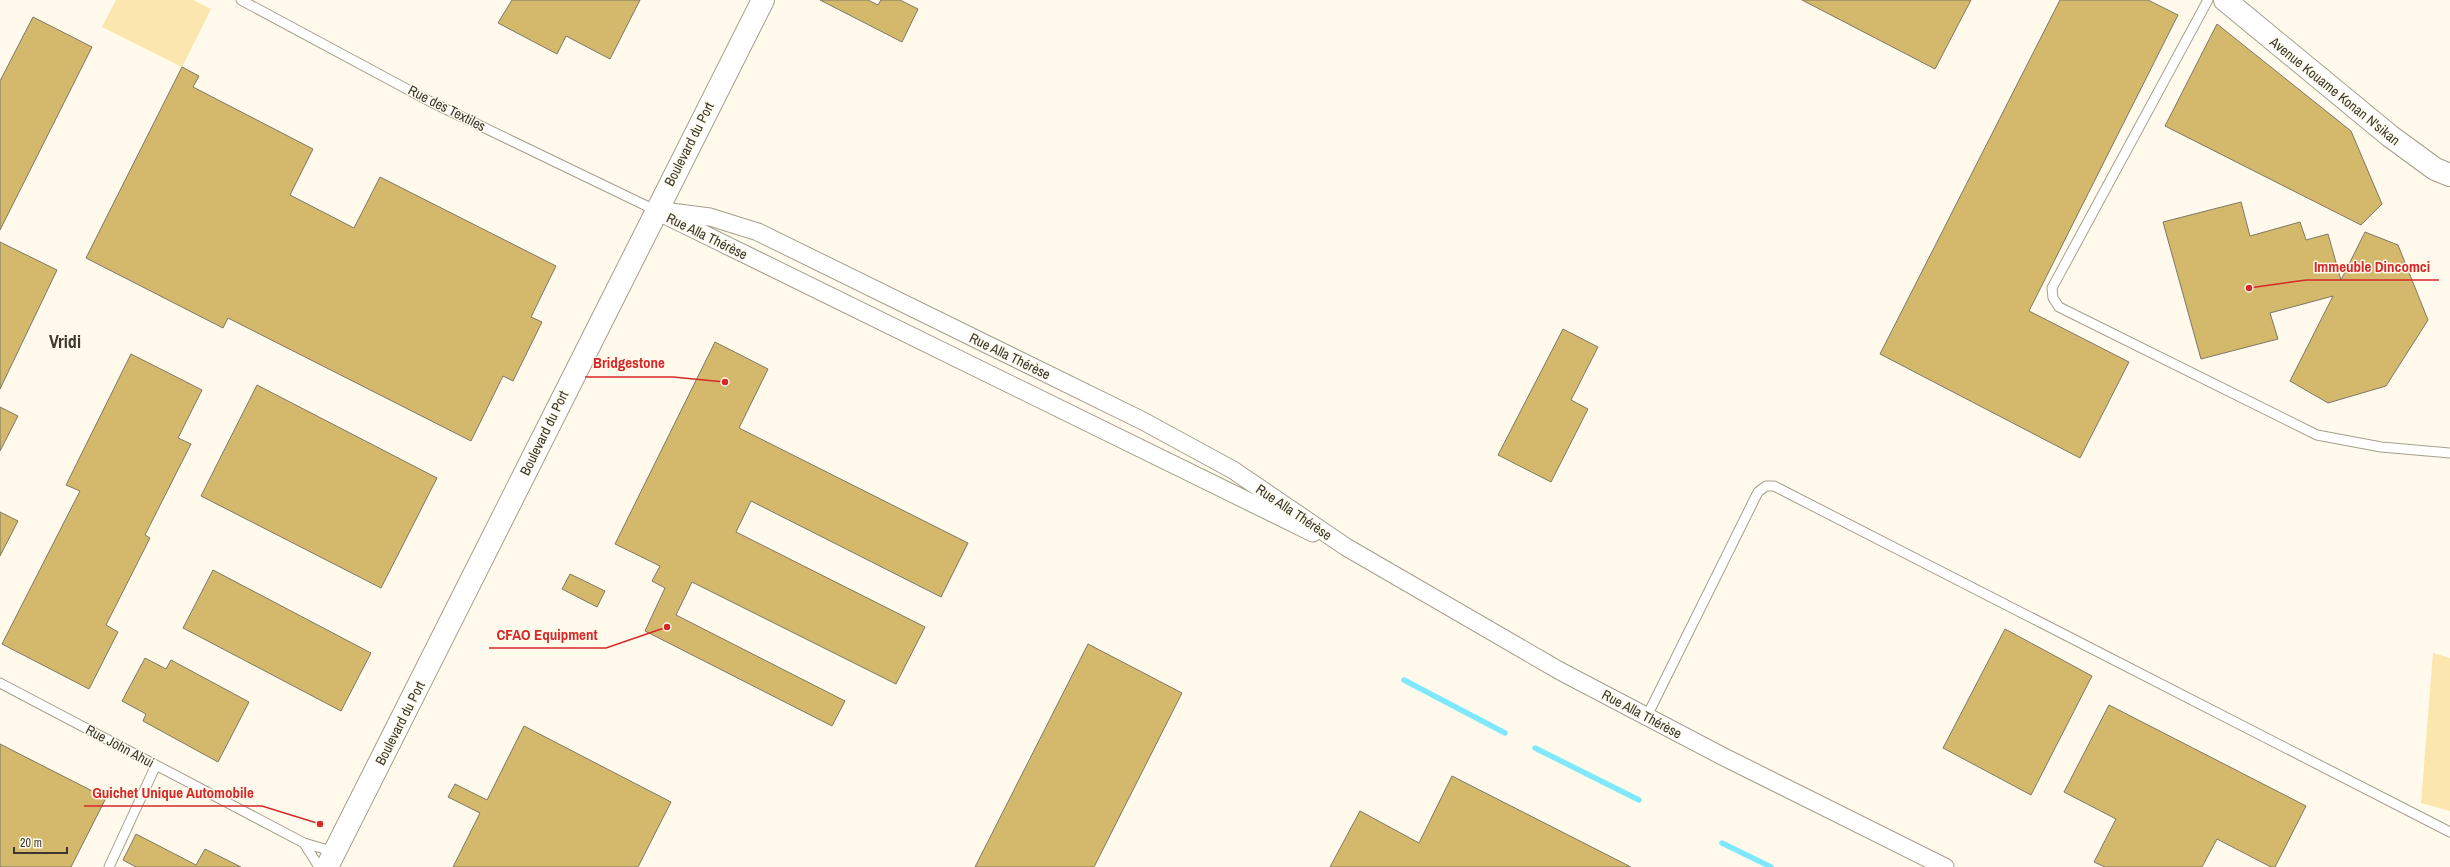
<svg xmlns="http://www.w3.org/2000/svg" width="2450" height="867" viewBox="0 0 2450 867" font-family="'Archivo Narrow',sans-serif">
<rect width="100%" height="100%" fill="#fffaeb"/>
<path fill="#fbe7ad" d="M116,0H193L211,9L182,67L102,27Z
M2433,653L2450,658V811L2421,803Z"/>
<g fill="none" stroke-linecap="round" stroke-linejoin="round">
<path stroke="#80e8fd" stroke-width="5.5" d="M1404,680L1505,733
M1535,748L1639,800
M1722,843L1771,867"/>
</g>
<path fill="#d4b96d" stroke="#7d7867" d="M512,0H640L610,59L566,36L557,54L498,23Z
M820,0H868L878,5L881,0H900L918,9L902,42Z
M1802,0H1971L1935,69Z
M2060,0H2148L2178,15L2029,311L2129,362L2080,458L1880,354Z
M33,17L92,47L0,230V81Z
M2217,24L2351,131L2382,204L2361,225L2165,126Z
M182,67L199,76L193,87L313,149L290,195L354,228L380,177L556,266L531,317L542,322L513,381L503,376L471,441L228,318L223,328L86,258Z
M2241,202L2250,236L2300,222L2306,240L2328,234L2341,280L2365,232L2398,245L2428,320L2386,386L2328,403L2290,381L2333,296L2270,313L2278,339L2201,359L2163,222Z
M0,242L57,270L0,389Z
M1563,329L1598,347L1571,400L1588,409L1551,482L1498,455Z
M715,342L768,369L739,428L968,543L941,597L751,501L736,532L925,627L896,684L692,582L676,615L845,701L832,726L645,631L665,588L652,581L660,566L615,544Z
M131,354L202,390L178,438L191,444L145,535L150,538L106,625L118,632L89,689L2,644L80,491L66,485Z
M257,385L437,478L381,588L201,496Z
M0,407L18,416L0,451Z
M0,512L18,521L0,556Z
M213,570L371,653L341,711L183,628Z
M570,574L605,591L597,607L562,589Z
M2005,629L2092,676L2031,795L1943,748Z
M1088,644L1182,693L1094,867H975Z
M145,658L166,669L171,660L249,702L218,762L143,721L146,714L122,701Z
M2109,705L2306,806L2275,867H2271L2217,839L2202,867H2105L2094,862L2116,819L2064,792Z
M524,726L671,802L638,867H453L480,813L448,797L455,784L487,800Z
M0,744L106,798L71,867H0Z
M1452,776L1631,867H1330L1360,811L1419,843Z
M136,834L196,865L205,849L241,867H136L123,860Z"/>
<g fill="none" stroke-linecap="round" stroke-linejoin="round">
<defs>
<path id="service" d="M241,0L431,102L655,210
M2208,0L2052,288L2053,298L2059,307L2317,435L2381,447L2450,453
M0,683L304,843L335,852
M1647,716L1758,492L1766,486H1774L2450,832
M304,843L319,867
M109,867L156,765"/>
<path id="minor" d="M655,210L710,217L758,232L1143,421L1233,470L1346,547L1560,671L1722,756L1945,867
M667,216L1313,533"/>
<path id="tertiary" d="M2225,0L2390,136L2435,169L2450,175"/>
<path id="secondary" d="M327,867L763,0"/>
</defs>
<use href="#service" stroke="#a59f8d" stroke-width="11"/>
<use href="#minor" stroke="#a59f8d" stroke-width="19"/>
<use href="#tertiary" stroke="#a59f8d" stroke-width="24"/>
<use href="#secondary" stroke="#a59f8d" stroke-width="24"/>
<use href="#service" stroke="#fff" stroke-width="9"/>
<use href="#minor" stroke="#fff" stroke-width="17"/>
<use href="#tertiary" stroke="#fff" stroke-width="22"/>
<use href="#secondary" stroke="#fff" stroke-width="22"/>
</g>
<g text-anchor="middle" stroke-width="3" stroke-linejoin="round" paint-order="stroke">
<g font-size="14" fill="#393730" stroke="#fffaeb">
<text transform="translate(2335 91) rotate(39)" y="5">Avenue Kouame Konan N'sikan</text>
<text transform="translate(447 108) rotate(27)" y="5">Rue des Textiles</text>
<text transform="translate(689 144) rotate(-63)" y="5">Boulevard du Port</text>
<text transform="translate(707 236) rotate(26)" y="5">Rue Alla Thérèse</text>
<text transform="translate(1010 356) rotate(26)" y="5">Rue Alla Thérèse</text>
<text transform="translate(544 433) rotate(-64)" y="5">Boulevard du Port</text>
<text transform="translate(1294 512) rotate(34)" y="5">Rue Alla Thérèse</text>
<text transform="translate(1642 714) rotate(28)" y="5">Rue Alla Thérèse</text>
<text transform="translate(400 723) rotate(-63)" y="5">Boulevard du Port</text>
<text transform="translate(120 746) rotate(28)" y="5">Rue John Ahui</text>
</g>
<g font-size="18" font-weight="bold" fill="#3e392a" stroke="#fffaeb">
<text x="65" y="348">Vridi</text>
</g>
</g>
<path fill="none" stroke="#d62828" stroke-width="1.5" d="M2249 288L2306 280H2439M725 382L673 377H585M667 627L606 648H489M320 824L262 806H84"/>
<g fill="#d62828" stroke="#fffaeb" stroke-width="1.5">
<circle cx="2249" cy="288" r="4"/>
<circle cx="725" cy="382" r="4"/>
<circle cx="667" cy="627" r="4"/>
<circle cx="320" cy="824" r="4"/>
</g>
<g font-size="15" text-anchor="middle" font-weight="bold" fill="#d62828" stroke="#fffaeb" stroke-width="3" stroke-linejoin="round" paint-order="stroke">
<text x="2372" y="272">Immeuble Dincomci</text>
<text x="629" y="368">Bridgestone</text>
<text x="547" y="640">CFAO Equipment</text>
<text x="173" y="798">Guichet Unique Automobile</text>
</g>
<path d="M14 847v6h53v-6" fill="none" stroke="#393730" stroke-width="2"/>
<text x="20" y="847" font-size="12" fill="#393730" stroke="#fffaeb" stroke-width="3" paint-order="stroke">20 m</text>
</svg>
